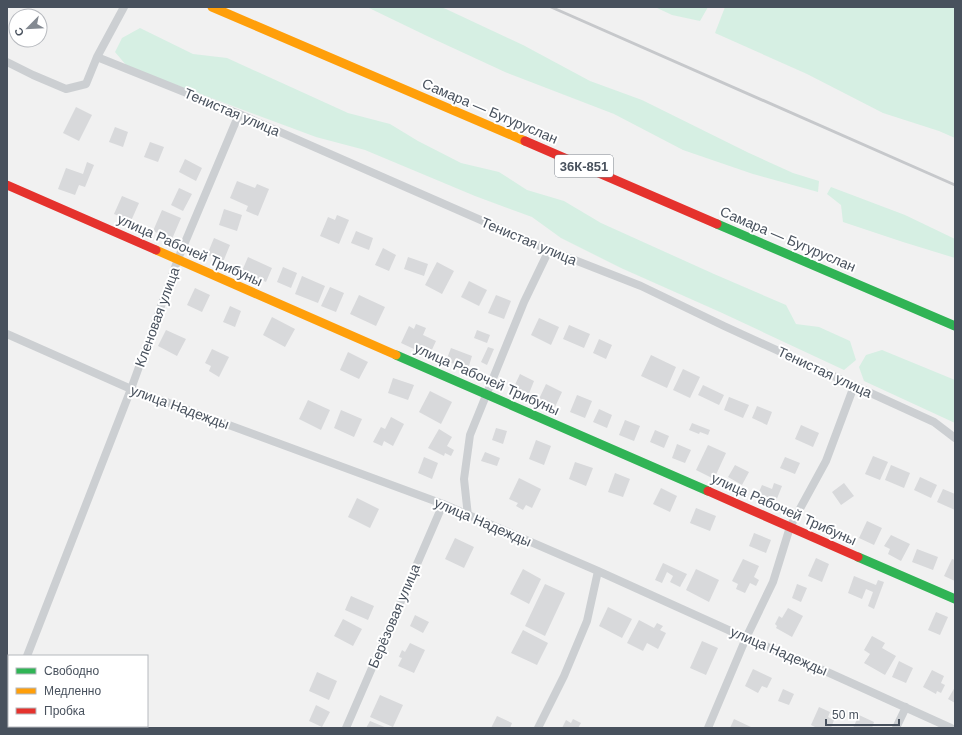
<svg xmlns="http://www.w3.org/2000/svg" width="962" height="735" viewBox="0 0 962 735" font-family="Helvetica,sans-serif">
<rect width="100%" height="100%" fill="#f1f1f1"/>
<path fill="#d6efe3" d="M367,7H440L446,9L523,45L590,81L642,100L749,153L793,173L819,181L818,192L753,174L683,150L614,114L505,72L427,36Z
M655,7H708L700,21L672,15Z
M725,7H955V138L939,131L883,113L807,74L715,33Z
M140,28L193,54L227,58L348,113L390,124L418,141L461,163L499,172L527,190L564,201L601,223L714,274L786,305L796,324L819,327L850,341L856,360L844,370L720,312L621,268L561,238L532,217L475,196L365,150L316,137L152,76L126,65L115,52L122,38Z
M831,187L905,215L955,239V258L903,242L843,222L841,205L827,194Z
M882,350L955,380V423L864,381L859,367L866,355Z"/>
<path fill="#d8d9db" d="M76,107L92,115L79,141L63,133Z
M115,127L128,132L123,147L109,142Z
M150,142L164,147L158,162L144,157Z
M185,159L202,168L196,181L179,172Z
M87,162L94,165L85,187L79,185L75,195L58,189L66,168L83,174Z
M237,181L255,188L257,184L269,189L258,216L246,211L248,206L230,198Z
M179,188L192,194L183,211L171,205Z
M122,196L139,203L131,221L114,214Z
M224,209L242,215L237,231L219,225Z
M162,210L181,218L172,239L153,231Z
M337,215L349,220L339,244L320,236L328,217L335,220Z
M356,231L373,238L369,250L351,243Z
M214,238L230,245L223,262L207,255Z
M383,248L396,255L389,271L375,265Z
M248,257L272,268L266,282L242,271Z
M408,257L428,264L424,276L404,269Z
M437,262L454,271L442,294L425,285Z
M283,267L297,273L291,288L277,282Z
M302,276L325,286L318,303L295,294Z
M469,281L487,290L479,306L461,297Z
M330,287L344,293L336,312L321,306Z
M195,288L210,295L202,312L187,305Z
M359,295L385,307L376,326L350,314Z
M496,295L511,301L504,319L488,313Z
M230,306L241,311L235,327L223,322Z
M272,317L295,329L285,347L263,335Z
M539,318L559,327L551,345L531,335Z
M416,324L426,328L423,335L436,341L429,356L401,343L409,326L414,329Z
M569,325L590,334L584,348L563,339Z
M166,330L186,339L177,356L158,346Z
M477,330L490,335L487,343L474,338Z
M599,339L612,345L606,359L593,353Z
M488,347L494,349L487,365L481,362Z
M451,348L472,356L468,369L446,361Z
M212,349L229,357L219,377L209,371L211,366L205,363Z
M348,352L368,362L359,379L340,370Z
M651,355L676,367L667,388L641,376Z
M683,369L700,377L690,398L673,390Z
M520,374L534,381L528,396L513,389Z
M393,378L414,385L408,400L388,393Z
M546,384L562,392L555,407L539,399Z
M703,385L724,395L719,405L698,395Z
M430,391L452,402L441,424L419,412Z
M577,395L592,401L585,418L570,412Z
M729,397L749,405L743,418L724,410Z
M308,400L330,410L321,430L299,419Z
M757,406L772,412L767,425L752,418Z
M599,409L612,415L607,428L593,422Z
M341,410L362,419L354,437L334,428Z
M391,417L404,424L393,446L384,441L382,446L373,442L381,427L385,429Z
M625,420L640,426L634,441L619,435Z
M692,423L710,430L708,435L700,432L699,434L689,430Z
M801,425L819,433L813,447L795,439Z
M496,428L507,431L503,444L492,440Z
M439,429L452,437L447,446L454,450L451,456L445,453L444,456L428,448Z
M655,430L669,436L664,448L650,442Z
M536,440L551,446L544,465L529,459Z
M677,444L691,450L685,463L672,458Z
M708,445L726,453L714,479L696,470Z
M485,452L500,458L497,466L481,461Z
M873,456L888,462L880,480L865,474Z
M424,457L438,463L432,479L418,473Z
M785,457L800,463L795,474L780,468Z
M575,462L593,468L586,486L569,479Z
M735,465L749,472L742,485L728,477Z
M891,465L910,473L904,488L885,480Z
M615,473L630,479L623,497L608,492Z
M920,477L937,485L931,498L914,490Z
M519,478L541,489L532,508L526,505L523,510L516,506L518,503L509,499Z
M774,483L782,486L776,501L758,494L762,485L772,489Z
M844,483L854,496L841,505L832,492Z
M661,488L677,496L670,512L653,504Z
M943,489L955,494V510L937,502Z
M357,498L379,509L370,528L348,517Z
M696,508L716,516L710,531L690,523Z
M867,521L882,528L874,545L859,538Z
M754,533L771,540L766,553L749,546Z
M891,535L910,544L901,561L888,554L890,549L884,546Z
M455,538L474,547L464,568L445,559Z
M917,549L938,557L933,570L912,562Z
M816,558L829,564L822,582L808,576Z
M743,559L759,566L754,577L759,580L756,586L750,583L745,593L736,589L738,584L732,581Z
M952,559L955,560V581L944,576Z
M663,563L687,574L680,587L670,582L673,576L667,572L662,583L655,580Z
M523,569L541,579L529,604L510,594Z
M696,569L719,580L709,602L686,590Z
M854,576L876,585L878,580L884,582L874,609L868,606L873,592L866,589L862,599L848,593Z
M545,584L565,593L545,636L525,626Z
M797,584L807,588L801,602L792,598Z
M351,596L374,606L368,620L345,610Z
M608,607L632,619L622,638L599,626Z
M788,608L803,616L792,637L776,628L777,626L775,624L779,616L782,618Z
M936,612L948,617L940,635L928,630Z
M415,615L429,622L423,633L410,626Z
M343,619L362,629L353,646L334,636Z
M639,620L654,628L657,623L663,626L660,630L666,633L658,649L647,643L643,651L627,643Z
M523,630L548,643L537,665L511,653Z
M872,636L885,643L882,648L896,656L885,675L864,663L870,654L864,650Z
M702,641L718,648L706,675L690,668Z
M410,643L425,650L414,673L398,666L402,658L399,657L402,650L405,652Z
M899,661L913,668L906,683L892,677Z
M753,669L772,678L767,688L762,686L758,693L745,686Z
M932,670L944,676L941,683L945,685L941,693L937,691L936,694L923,687Z
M317,672L337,681L329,700L309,691Z
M955,687V703L948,699Z
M783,689L794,694L789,705L778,701Z
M380,695L403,705L393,727L370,717Z
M316,705L330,712L322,727L309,721Z
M819,707L830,712L828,717L834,720L831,728H817L811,725Z
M859,715L874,722L872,728H853Z
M497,716L512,723L510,728H491Z
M573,719L581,723L578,728H562L566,720L571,723Z
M734,719L753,728H730Z
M370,721L387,728H366Z"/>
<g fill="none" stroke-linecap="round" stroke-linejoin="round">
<path stroke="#cccfd2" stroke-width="8" d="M97,57L239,114L549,250L641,286L724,326L934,422L955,438
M7,62L33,75L66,89L86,84L97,57L124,7
M7,334L131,389L443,504L598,571L746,638L825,671L951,728
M468,516L464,479L470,435L524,302L549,250
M27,656L131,389L178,259L239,114
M7,707L9,702
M346,728L443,504
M538,728L564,676L587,621L598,571
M708,728L746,638L773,582L790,527L826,461L854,386
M896,728L906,707"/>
<path stroke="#30b455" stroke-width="9" d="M717,224L955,326
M396,355L708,491
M858,557L955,599"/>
<path stroke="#ff9f0a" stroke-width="9" d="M212,7L525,141
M156,250L396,355"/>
<path stroke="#e5322d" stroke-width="9" d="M525,141L717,224
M7,185L156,250
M708,491L858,557"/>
<path stroke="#c6c8cb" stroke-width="3" d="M551,7L955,185"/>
</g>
<g text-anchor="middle" stroke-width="4" stroke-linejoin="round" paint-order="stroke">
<rect fill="#fff" stroke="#7f858e" stroke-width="1" x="555" y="155" width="58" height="22" rx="3"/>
<g font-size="13" font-weight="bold" fill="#48515d">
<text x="584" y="171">36К-851</text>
</g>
<g font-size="14" fill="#48515d" stroke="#fff">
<text transform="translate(490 111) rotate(23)" y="5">Самара — Бугуруслан</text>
<text transform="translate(232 112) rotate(23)" y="5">Тенистая улица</text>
<text transform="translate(788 239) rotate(23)" y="5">Самара — Бугуруслан</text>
<text transform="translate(529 241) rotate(23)" y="5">Тенистая улица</text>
<text transform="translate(190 250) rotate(24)" y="5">улица Рабочей Трибуны</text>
<text transform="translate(157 317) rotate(-70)" y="5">Кленовая улица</text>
<text transform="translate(825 372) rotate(25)" y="5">Тенистая улица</text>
<text transform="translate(487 379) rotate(24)" y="5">улица Рабочей Трибуны</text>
<text transform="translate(180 407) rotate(20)" y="5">улица Надежды</text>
<text transform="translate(784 509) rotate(24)" y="5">улица Рабочей Трибуны</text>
<text transform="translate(483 522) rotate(23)" y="5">улица Надежды</text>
<text transform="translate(394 616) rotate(-67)" y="5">Берёзовая улица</text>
<text transform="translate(779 651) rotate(23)" y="5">улица Надежды</text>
</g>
</g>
<rect width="962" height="735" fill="none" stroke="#48515d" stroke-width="16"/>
<rect x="8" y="655" width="140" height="72" fill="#ffffff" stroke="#b6b9be"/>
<rect x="16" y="668" width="20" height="6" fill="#30b455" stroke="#b6b9be"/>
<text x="44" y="675" font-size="12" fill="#48515d">Свободно</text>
<rect x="16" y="688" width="20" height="6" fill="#ff9f0a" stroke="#b6b9be"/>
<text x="44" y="695" font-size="12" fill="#48515d">Медленно</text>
<rect x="16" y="708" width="20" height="6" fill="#e5322d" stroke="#b6b9be"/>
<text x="44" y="715" font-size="12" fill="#48515d">Пробка</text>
<g transform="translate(28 28) rotate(246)"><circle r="19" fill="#ffffff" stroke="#b6b9be"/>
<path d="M0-3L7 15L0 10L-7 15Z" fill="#838991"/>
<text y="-6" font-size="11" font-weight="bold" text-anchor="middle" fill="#48515d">С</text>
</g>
<path d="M826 719v6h73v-6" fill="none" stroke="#48515d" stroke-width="2"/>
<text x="832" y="719" font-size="12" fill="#48515d" stroke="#ffffff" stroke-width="3" paint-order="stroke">50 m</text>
</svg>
